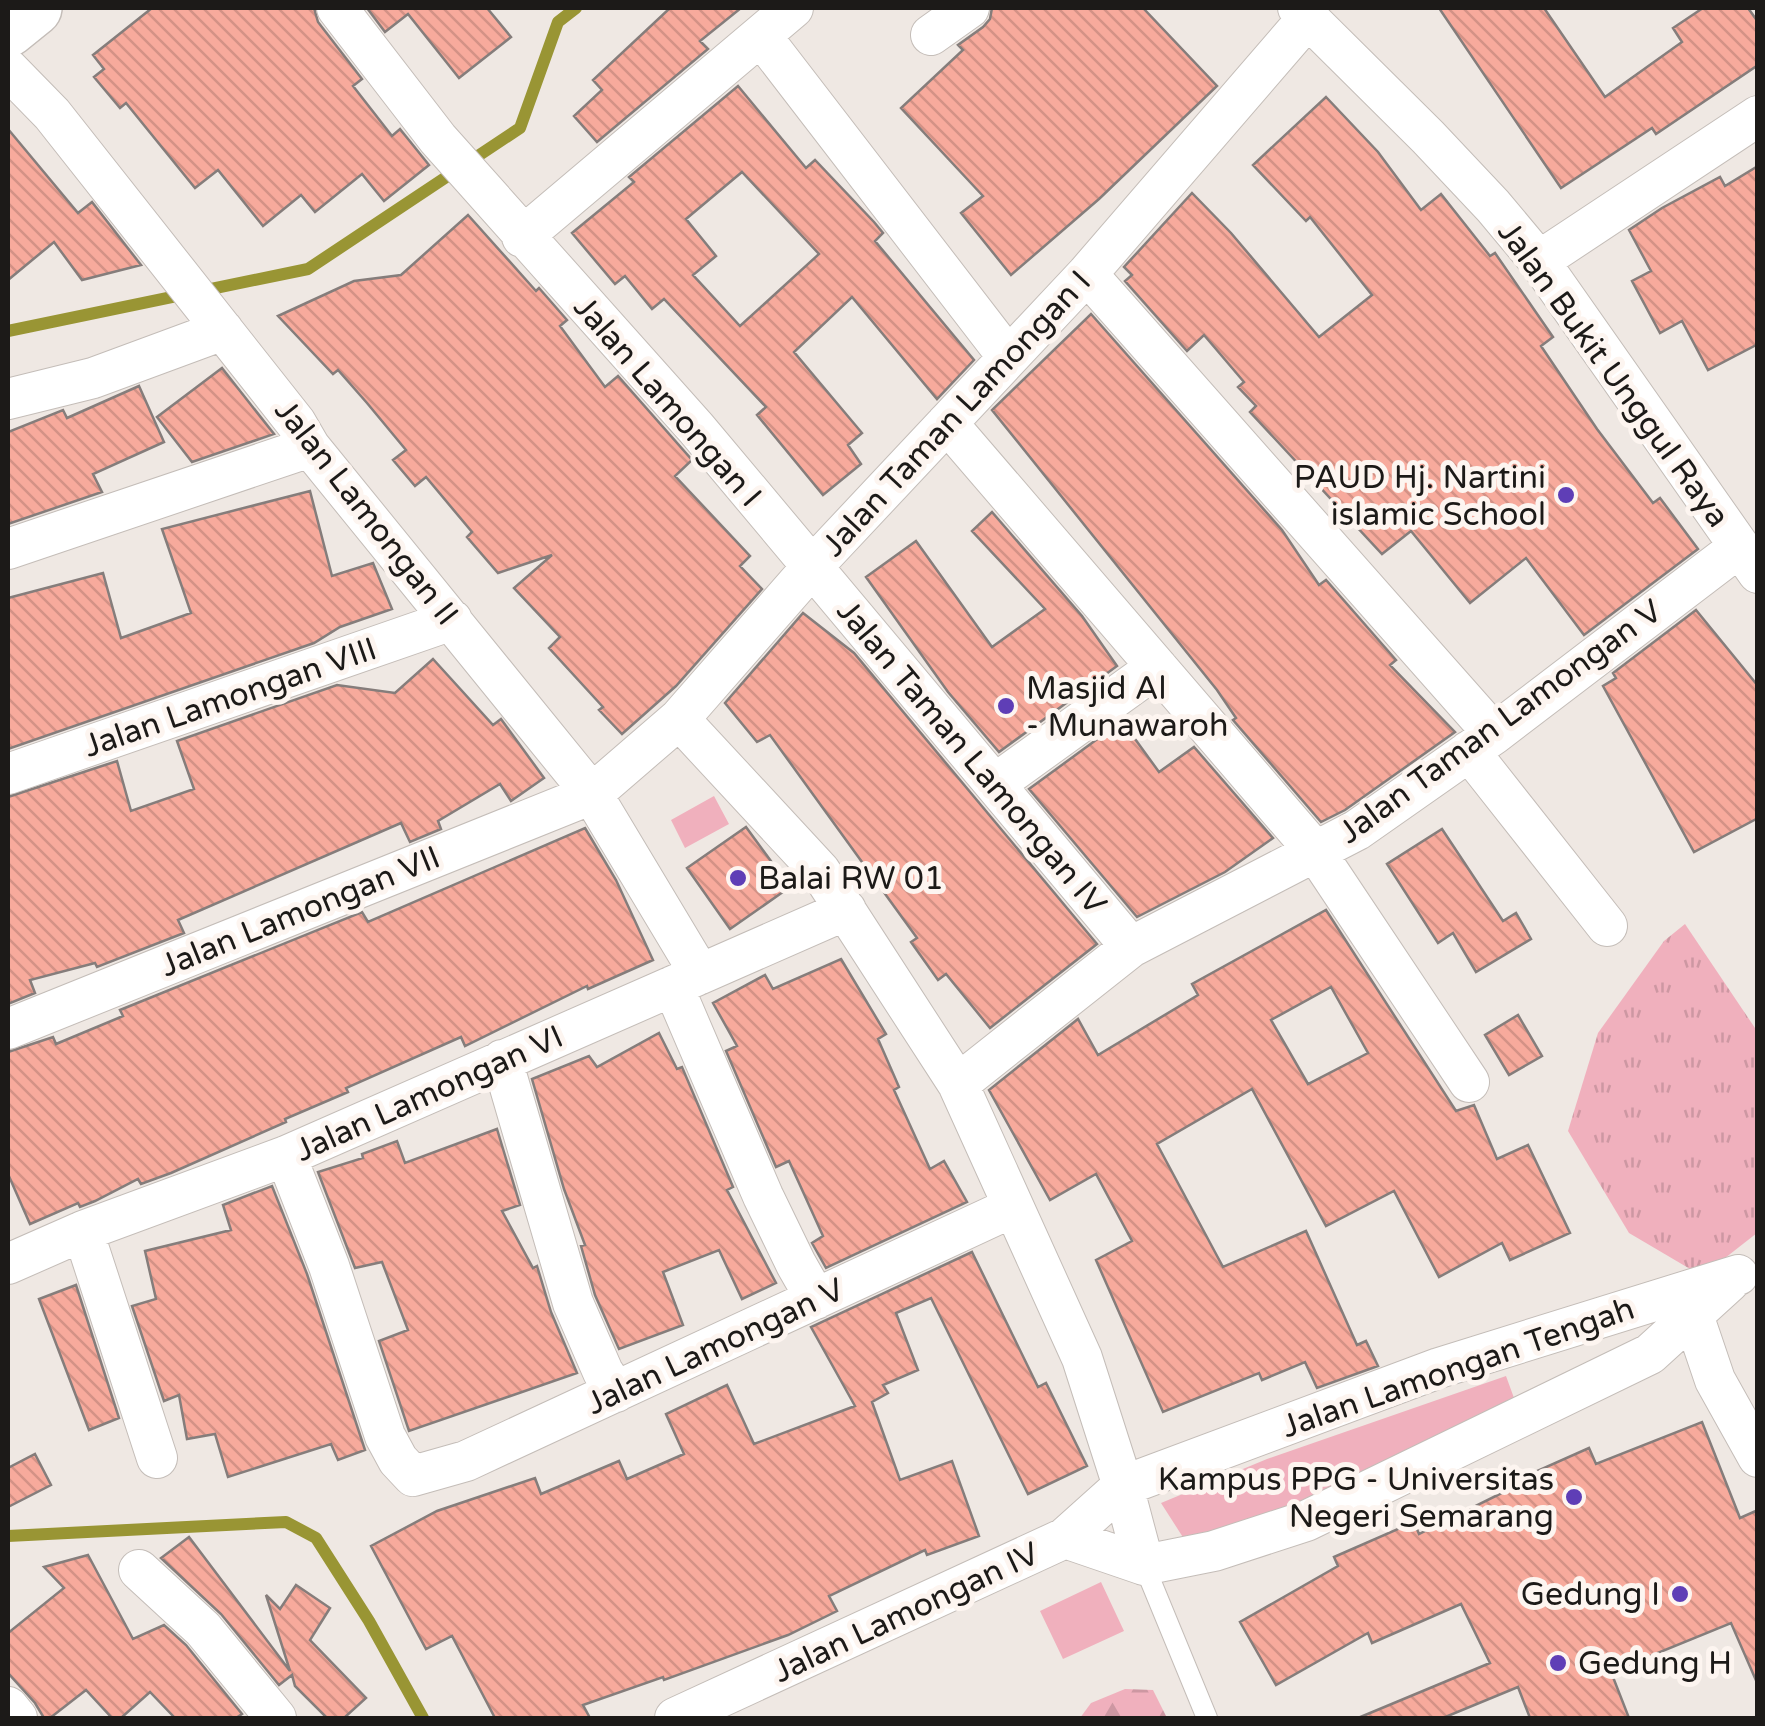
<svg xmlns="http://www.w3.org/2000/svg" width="1765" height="1726" viewBox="0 0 1765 1726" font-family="'Varela Round',sans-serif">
<defs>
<pattern id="grass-tufts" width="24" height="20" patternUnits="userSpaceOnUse" patternTransform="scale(2.5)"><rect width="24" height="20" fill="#f0b0bd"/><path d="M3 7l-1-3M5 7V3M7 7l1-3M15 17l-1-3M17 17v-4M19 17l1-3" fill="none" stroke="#cd97a2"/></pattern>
<pattern id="forest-firs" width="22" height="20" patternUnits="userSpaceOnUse" patternTransform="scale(2.5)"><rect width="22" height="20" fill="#f0b0bd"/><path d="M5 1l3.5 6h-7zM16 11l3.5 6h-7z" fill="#cd97a2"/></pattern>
<pattern id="building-back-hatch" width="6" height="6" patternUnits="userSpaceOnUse" patternTransform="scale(2.5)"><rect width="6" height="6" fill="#f7aa9c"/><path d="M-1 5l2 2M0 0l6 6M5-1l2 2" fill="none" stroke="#d39286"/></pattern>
</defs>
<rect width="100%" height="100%" fill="#efe8e3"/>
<path fill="url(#grass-tufts)" d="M1685,924L1757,1031V1233L1702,1276L1629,1233L1568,1131L1598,1033L1664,941Z"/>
<path fill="url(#forest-firs)" d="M1125,1689L1153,1690L1167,1718H1080L1091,1703Z"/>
<path fill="#f0b0bd" d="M714,796L729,824L685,848L671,820Z
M1506,1376L1514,1398L1382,1462L1250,1533L1186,1542L1161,1503L1267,1459Z
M1101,1582L1124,1631L1063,1659L1040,1611Z"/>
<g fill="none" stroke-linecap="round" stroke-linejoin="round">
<path stroke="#999534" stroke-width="12" d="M8,331L308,269L520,128L558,22L576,8
M8,1536L286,1522L316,1538L369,1621L423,1718"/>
</g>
<path fill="url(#building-back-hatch)" stroke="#857d7b" stroke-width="2.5" fill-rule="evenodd" d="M152,8H314L318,22L362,79L353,86L392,136L400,129L429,165L384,201L362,174L315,212L301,195L263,226L218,170L195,188L126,103L120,108L94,77L104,69L93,55Z
M367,8H487L511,37L459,78L408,14L385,32Z
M670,8H741L700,41L708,49L597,142L574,116L602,90L593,80Z
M992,8H1143L1217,86L1099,199L1011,275L961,213L983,196L901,108L963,50L958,45L983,27L990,19Z
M1439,8H1544L1605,97L1682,42L1673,28L1703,8H1748L1758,22V65L1656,134L1652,128L1561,188Z
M738,86L806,168L815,160L874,222L883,233L875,241L974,360L937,399L852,297L794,352L862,433L848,445L861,464L823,495L757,415L766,407L664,299L652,309L625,276L615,284L572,233L634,182L629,177ZM742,172L819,254L740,326L693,275L716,256L686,219Z
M1326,97L1378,152L1421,210L1441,194L1490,256L1495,253L1553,337L1541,346L1597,429L1653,503L1660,498L1698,549L1584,635L1526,558L1470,603L1411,531L1382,554L1250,412L1256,406L1238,387L1244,382L1204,335L1187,351L1125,281L1132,275L1124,267L1192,193L1231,233L1319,337L1372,295L1310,217L1306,221L1253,165Z
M8,129L78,213L92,202L141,265L82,280L54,242L8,280Z
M1758,166V344L1708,370L1682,321L1660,333L1632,281L1651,271L1629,230L1662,208L1720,177L1725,186Z
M468,215L536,291L539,288L567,320L560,326L605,387L618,376L692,460L675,476L750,556L740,566L762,589L676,686L622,734L599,710L603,707L549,648L560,637L514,588L552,555L498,573L467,537L472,532L426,477L415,486L393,460L406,450L367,403L338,370L333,374L278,316L354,281L401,275Z
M1091,314L1282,530L1319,585L1326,580L1396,660L1390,665L1455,732L1345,810L1321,822L1233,720L1236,718L1217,690L992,410Z
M222,368L274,434L192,462L157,417Z
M139,386L164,442L93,474L102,492L8,524V432L63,410L67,418Z
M310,491L332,576L373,563L392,609L340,627L314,643L8,749V598L103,573L121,638L191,613L162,529Z
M992,512L1082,616L1117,666L999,752L948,692L866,577L916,541L992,647L1045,609L972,531Z
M1696,610L1758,686V818L1694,852L1603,686L1616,678L1613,673Z
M803,613L854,653L1097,944L990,1028L946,974L938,980L911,942L917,938L770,735L757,742L725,703Z
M433,659L493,725L501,719L544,778L511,801L500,784L438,821L441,829L410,842L401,823L178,920L184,933L97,967L95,963L30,980L35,993L8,1004V797L117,761L131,811L194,789L177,741L337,685L395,693Z
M1122,721L1159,772L1194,747L1273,838L1225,872L1137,917L1029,789Z
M746,827L790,887L730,929L687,868Z
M585,828L616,880L653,960L588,989L587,986L465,1046L461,1037L346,1088L348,1092L285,1119L286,1122L171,1173L141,1184L138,1179L95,1201L80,1207L78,1203L30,1224L8,1174V1052L53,1037L56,1044L123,1016L120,1010L362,912L368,922Z
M1442,829L1503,921L1516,913L1531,939L1476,972L1453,933L1438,943L1387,864Z
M1326,910L1456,1111L1474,1105L1497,1159L1528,1145L1570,1233L1510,1260L1502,1243L1439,1277L1394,1191L1326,1226L1252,1089L1157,1144L1223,1267L1306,1231L1357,1345L1366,1341L1378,1366L1317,1388L1305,1362L1262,1380L1259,1373L1163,1412L1096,1260L1132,1241L1096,1174L1050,1200L989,1090L1078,1019L1098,1055L1198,995L1192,984ZM1331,987L1368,1053L1308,1084L1271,1020Z
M841,959L886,1034L878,1039L899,1087L894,1090L930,1169L944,1161L967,1202L826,1268L812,1243L823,1236L789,1161L776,1167L726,1051L737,1046L713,1003L765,975L773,989Z
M1518,1015L1542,1056L1509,1075L1485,1035Z
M659,1033L677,1069L682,1067L733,1187L727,1190L776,1283L742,1299L719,1250L663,1272L683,1325L619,1349L595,1295L581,1246L585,1245L564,1189L532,1079L589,1056L597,1067Z
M497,1129L520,1205L502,1211L533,1268L537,1266L551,1312L577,1373L409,1431L379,1341L408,1330L382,1262L355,1268L318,1172L363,1158L362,1154L397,1141L405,1163Z
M272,1186L307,1274L365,1450L338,1460L331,1444L228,1477L215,1434L187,1439L179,1395L164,1401L132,1306L156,1299L145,1251L231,1230L223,1205Z
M972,1252L1038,1387L1046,1383L1087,1466L1028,1494L931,1298L896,1313L918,1370L883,1385L888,1393L872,1402L900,1480L952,1461L979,1536L927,1555L925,1550L829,1596L837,1611L788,1635L664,1680L663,1677L583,1705L590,1718H495L452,1636L426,1649L371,1546L437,1511L535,1478L541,1494L619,1461L627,1479L684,1454L666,1414L727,1385L754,1444L855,1406L811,1327Z
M76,1285L119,1418L89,1430L39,1299Z
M1702,1422L1740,1518L1758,1510V1685L1731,1623L1611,1672L1629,1718H1530L1518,1687L1443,1718H1358L1490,1663L1461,1604L1372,1643L1368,1633L1276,1685L1240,1622L1338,1566L1334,1557L1414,1522L1419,1534L1530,1479L1528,1475L1589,1448L1596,1464Z
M35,1454L51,1485L8,1507V1468Z
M189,1537L290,1671L266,1595L280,1609L296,1585L330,1608L310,1640L366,1698L344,1718H327L295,1686L292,1675L279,1685L221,1614L161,1558Z
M88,1555L133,1639L164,1625L186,1645L242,1714L236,1718H175L150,1692L121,1718H112L86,1690L50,1718H44L35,1703L8,1673V1633L64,1588L44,1567Z"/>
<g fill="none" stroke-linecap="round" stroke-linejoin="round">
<defs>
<path id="lane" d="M1144,1565L1207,1718"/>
<path id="street" d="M337,8L438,139L696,428L1131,947
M1298,8L1428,137L1493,206L1539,261L1758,573
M931,35L969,8
M761,36L1008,357
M8,69L52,114L296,423L310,447L592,794L700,974
M522,237L793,8
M1539,261L1758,116
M1087,274L1494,734
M8,399L93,378L223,330
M947,423L1315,851L1469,1082
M8,549L310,447
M679,719L820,871L958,1084L1082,1358L1123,1486L1144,1565
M1469,751L1607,926
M8,774L452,620
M995,784L1157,667
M673,986L763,1196L796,1264L816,1299
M8,1029L592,794L679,719L812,567L1087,274L1307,19
M502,1060L573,1303L603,1372L616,1392
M958,1084L1131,947L1357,830L1494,734L1738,548
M286,1156L329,1266L385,1436L398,1460L413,1476L466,1461L1013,1207
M83,1231L157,1458
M8,1264L83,1231L286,1156L846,910
M1693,1315L1715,1380L1758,1457
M1065,1538L1144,1565L1214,1551L1306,1521L1650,1354L1729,1282
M139,1570L203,1629L276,1718
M8,1707L17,1718
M675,1718L1065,1538L1123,1486L1439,1368L1738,1275"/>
<path id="secondary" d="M8,29L34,8"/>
</defs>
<use href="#lane" stroke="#c4bdb8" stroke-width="22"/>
<use href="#street" stroke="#c4bdb8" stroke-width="42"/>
<use href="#secondary" stroke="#c4bdb8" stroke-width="58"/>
<use href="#lane" stroke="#fff" stroke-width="20"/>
<use href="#street" stroke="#fff" stroke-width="40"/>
<use href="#secondary" stroke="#fff" stroke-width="55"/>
</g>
<g fill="#5f3eb6" stroke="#fdf5f0" stroke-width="4">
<circle cx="1566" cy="495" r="10"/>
<circle cx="1006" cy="706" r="10"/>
<circle cx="738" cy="878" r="10"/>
<circle cx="1574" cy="1497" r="10"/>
<circle cx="1680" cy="1594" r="10"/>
<circle cx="1558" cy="1663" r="10"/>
</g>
<g text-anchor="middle" stroke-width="10" stroke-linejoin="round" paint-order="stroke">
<g font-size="32" fill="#1c1a18" stroke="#fdf5f0">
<text transform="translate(1614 374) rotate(54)" y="11">Jalan Bukit Unggul Raya</text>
<text transform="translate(668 401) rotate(49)" y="11">Jalan Lamongan I</text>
<text transform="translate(956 413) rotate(-47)" y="11">Jalan Taman Lamongan I</text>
<text transform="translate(367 512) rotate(52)" y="11">Jalan Lamongan II</text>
<text transform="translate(230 697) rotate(-19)" y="11">Jalan Lamongan VIII</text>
<text transform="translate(1500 721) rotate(-36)" y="11">Jalan Taman Lamongan V</text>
<text transform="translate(972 757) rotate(50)" y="11">Jalan Taman Lamongan IV</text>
<text transform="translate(300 911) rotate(-22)" y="11">Jalan Lamongan VII</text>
<text transform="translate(429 1093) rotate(-24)" y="11">Jalan Lamongan VI</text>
<text transform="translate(715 1346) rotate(-25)" y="11">Jalan Lamongan V</text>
<text transform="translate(1458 1367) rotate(-19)" y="11">Jalan Lamongan Tengah</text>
<text transform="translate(906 1612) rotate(-25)" y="11">Jalan Lamongan IV</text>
</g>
<g font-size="32" fill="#1c1a18" stroke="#fdf5f0" text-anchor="end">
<text x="1546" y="488">PAUD Hj. Nartini<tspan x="1546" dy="37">islamic School</tspan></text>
<text x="1026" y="699" text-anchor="start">Masjid Al<tspan x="1026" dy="37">- Munawaroh</tspan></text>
<text x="758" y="889" text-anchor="start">Balai RW 01</text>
<text x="1554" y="1490">Kampus PPG - Universitas<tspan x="1554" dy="37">Negeri Semarang</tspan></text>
<text x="1660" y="1605">Gedung I</text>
<text x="1578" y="1674" text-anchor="start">Gedung H</text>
</g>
</g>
<rect width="1765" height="1726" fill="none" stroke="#1c1a18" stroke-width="20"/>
</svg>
